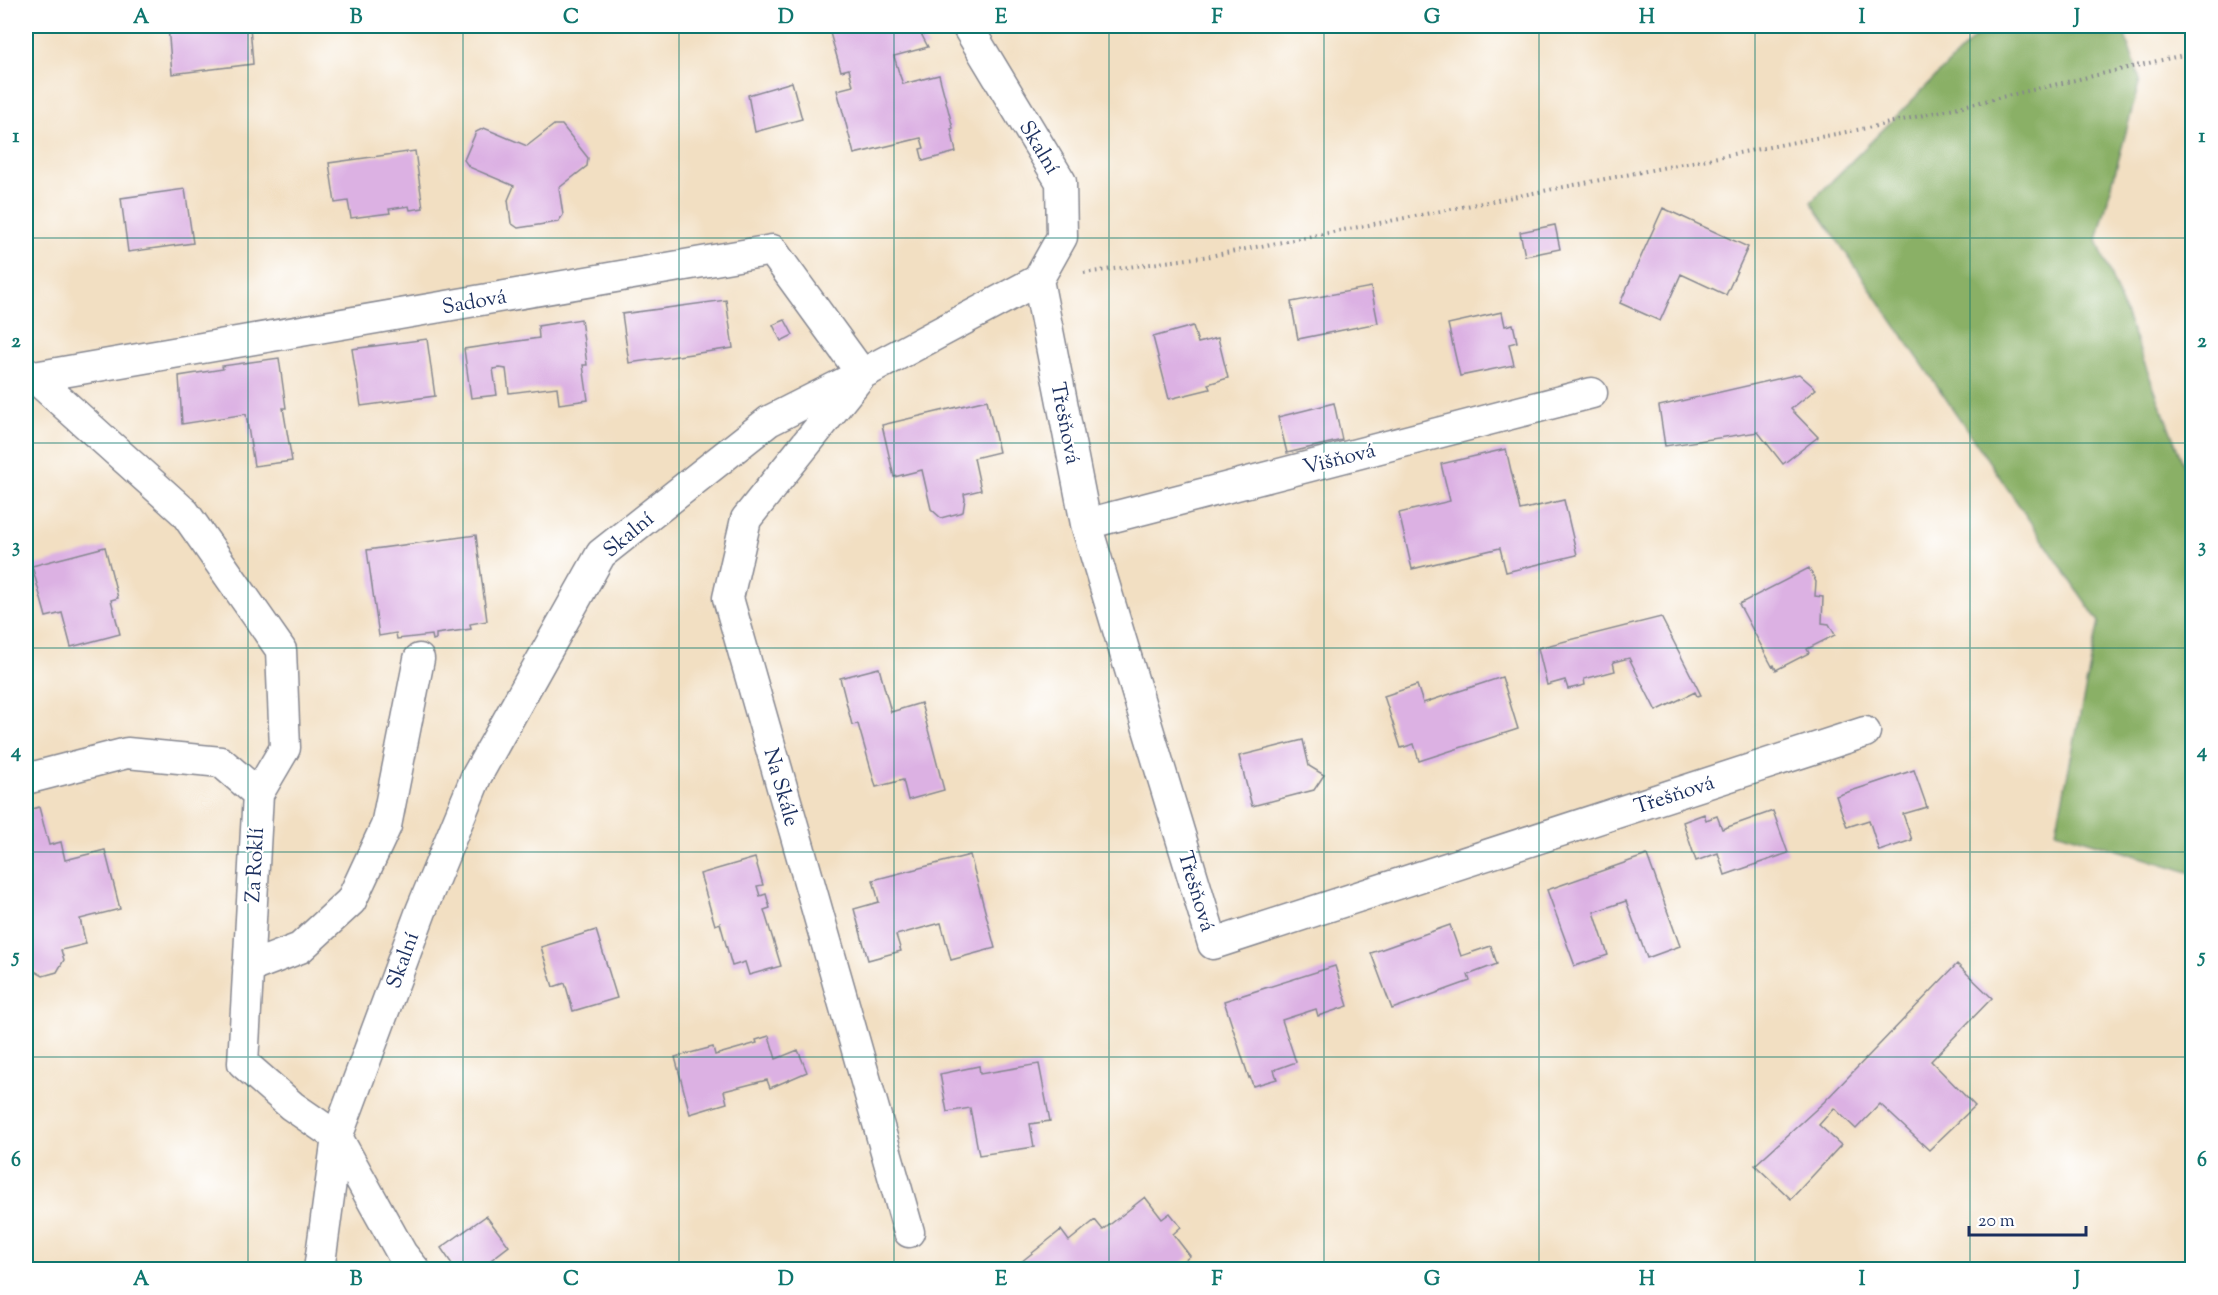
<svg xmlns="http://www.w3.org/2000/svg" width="2218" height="1295" viewBox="0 0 2218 1295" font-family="'Sorts Mill Goudy',serif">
<rect width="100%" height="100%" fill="#fff"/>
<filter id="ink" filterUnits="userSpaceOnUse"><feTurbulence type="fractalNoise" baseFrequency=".0167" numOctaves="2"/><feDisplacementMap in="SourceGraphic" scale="12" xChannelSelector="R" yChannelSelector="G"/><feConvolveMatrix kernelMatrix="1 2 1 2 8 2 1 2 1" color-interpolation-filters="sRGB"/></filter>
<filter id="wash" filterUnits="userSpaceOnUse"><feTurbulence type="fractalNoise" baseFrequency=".008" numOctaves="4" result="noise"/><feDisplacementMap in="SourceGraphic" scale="24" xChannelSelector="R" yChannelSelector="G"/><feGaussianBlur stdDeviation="1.35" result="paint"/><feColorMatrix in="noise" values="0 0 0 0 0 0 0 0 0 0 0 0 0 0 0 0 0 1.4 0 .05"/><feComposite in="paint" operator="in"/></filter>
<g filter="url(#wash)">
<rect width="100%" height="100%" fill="#f2dfc2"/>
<path fill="#8ab066" stroke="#527062" stroke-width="1.5" d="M1986,26H2122L2140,80L2097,240L2192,487V873L2056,831L2099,622L1811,202Z"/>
<g id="blocks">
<path fill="#dcb1e3" d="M168,26H250L253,64L172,74Z
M828,26H917L928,47L894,56L899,73L903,84L939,75L953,128L951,129L956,152L923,161L920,149L924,148L921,138L854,154L837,90L853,86L849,69L841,71Z
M792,82L802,119L755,132L748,95Z
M554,125H562L588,158L587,166L559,188L563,215L558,222L518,228L511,223L508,200L514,186L469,167L464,160L476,132L484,128L527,146Z
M415,151L423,208L410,210L409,206L389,209L390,213L351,218L348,201L335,203L329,163Z
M185,189L193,243L128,252L121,198Z
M1663,208L1748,247L1726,295L1681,274L1660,321L1620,303Z
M1555,225L1560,249L1525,256L1520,232Z
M1371,287L1378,323L1298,339L1291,302Z
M726,300L733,348L629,363L622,314Z
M1502,312L1505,326L1513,324L1517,342L1509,344L1514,365L1460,376L1448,324Z
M581,319L587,365H583L588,400L559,404L557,387L509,393L506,369L500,368L493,369L497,395L471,398L464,349L539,338L538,326Z
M785,320L793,335L781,341L773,325Z
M1193,326L1198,343L1218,338L1228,378L1208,384L1210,389L1169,399L1153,337Z
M427,339L435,396L361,406L352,349Z
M279,358L286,408H283L292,461L254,466L246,414L182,424L179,376L223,369L222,366Z
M1799,374L1816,389L1791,409L1818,437L1783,464L1758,432L1665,446L1659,406Z
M987,400L999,452L974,458L981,490L964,494L965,499L963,512L941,518L931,509L922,470L894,477L882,425Z
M1334,403L1342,440L1287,453L1278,417Z
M1506,449L1520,510L1564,500L1577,555L1506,572L1500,548L1412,569L1399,513L1450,501L1441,464Z
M476,535L487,621L470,624L471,629L436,634V639L433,640L432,635L397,639L396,633L379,636L367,550Z
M105,547L118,598L111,600L120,634L71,647L62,613L46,617L32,566Z
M1809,568L1816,582L1815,596L1823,597L1822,623L1829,624L1835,635L1807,649L1809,653L1776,670L1774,665L1772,666L1739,604Z
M1661,617L1701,695L1697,696L1695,692L1656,711L1629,658L1613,662L1615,671L1584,679L1585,685L1568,689L1565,680L1547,685L1538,648Z
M879,668L891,712L921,703L944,790L908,800L903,780L876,787L858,724L852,725L840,678Z
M1502,677L1518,729L1419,761L1414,744L1401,748L1384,696L1417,685L1423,703Z
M1303,740L1309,766L1324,775L1314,790L1252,806L1239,756Z
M1914,770L1927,807L1903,814L1912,840L1879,851L1869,820L1847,827L1836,796Z
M39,807L49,845L61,842L65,860L105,850L120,909L80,919L86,944L61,950L64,960L57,972L43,976L31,969L28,959H26V811Z
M1773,811L1788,853L1725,875L1718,853L1696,861L1683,822L1704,814L1706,820L1717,816L1722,829Z
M970,855L995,948L951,960L941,923L896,935L901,951L868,960L854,909L879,902L873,880Z
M1647,855L1680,946L1647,958L1626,901L1594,912L1608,955L1575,966L1547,890Z
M755,858L763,885L757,886L760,896L766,894L770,908L764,910L781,966L749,975L745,962L732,966L720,923L715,925L700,874Z
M1450,925L1461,956L1491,946L1497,964L1468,975L1470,981L1392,1009L1371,953Z
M596,930L617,998L573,1011L565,983L553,987L541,947Z
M1957,964L1992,998L1931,1061L1975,1106L1929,1150L1880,1104L1856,1129L1834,1108L1819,1125L1841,1145L1791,1199L1755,1165L1824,1102Z
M1335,966L1348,1006L1318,1016L1316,1009L1282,1020L1296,1062L1274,1070L1277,1079L1253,1086L1250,1077L1249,1078L1224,1001Z
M769,1036L776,1059L798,1050L807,1072L770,1088L767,1080L724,1091L727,1103L690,1114L675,1057L713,1047L715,1055L757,1043L756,1040Z
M1039,1064L1050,1121L1030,1124L1034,1147L979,1155L970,1108L947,1112L940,1074L979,1066L980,1074Z
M1145,1197L1162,1219L1170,1213L1181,1227L1173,1234L1190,1256L1173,1270H1011L1061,1230L1069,1241L1095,1220L1103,1230Z
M486,1216L509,1246L491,1260L497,1270H456L441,1248Z"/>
</g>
</g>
<g filter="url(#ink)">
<use href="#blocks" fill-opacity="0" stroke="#868790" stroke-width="1.5"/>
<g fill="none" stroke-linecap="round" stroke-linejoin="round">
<defs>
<path id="minor" d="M1038,280L1086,524L1213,944L1865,732
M26,373L34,377L185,513L281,650L285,748L258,794
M34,377L772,250L862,374L746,519L728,598L909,1232
M1086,524L1592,393
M26,779L127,753L221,762L258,794L243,1063L292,1106L337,1137L402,1254L415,1270
M248,968L300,948L351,901L386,826L419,659
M319,1270L337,1137L421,911L476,777L601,554L769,421L862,374L1038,280L1062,237L1061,182L967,26"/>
</defs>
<use href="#minor" stroke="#868790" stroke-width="33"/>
<path stroke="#868790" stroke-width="4" stroke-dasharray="1.5 4.5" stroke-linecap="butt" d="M1084,273L1210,256L1872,127L2192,53"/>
<use href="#minor" stroke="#fff" stroke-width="30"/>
</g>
</g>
<path fill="none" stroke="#0f766e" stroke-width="1.5" stroke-opacity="0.55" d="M248,26V1270M463,26V1270M679,26V1270M894,26V1270M1109,26V1270M1324,26V1270M1539,26V1270M1755,26V1270M1970,26V1270M26,238H2192M26,443H2192M26,648H2192M26,852H2192M26,1057H2192"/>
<g text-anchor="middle" stroke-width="4.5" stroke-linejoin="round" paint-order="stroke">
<g font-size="21" fill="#1b2f5e" stroke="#fff">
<text transform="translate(1040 147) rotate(59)" y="7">Skalní</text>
<text transform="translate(474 301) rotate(-10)" y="7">Sadová</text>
<text transform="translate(1066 423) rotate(79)" y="7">Třešňová</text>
<text transform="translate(1339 458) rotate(-14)" y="7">Višňová</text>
<text transform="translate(628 534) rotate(-40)" y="7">Skalní</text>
<text transform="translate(782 787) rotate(74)" y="7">Na Skále</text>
<text transform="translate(1674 794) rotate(-18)" y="7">Třešňová</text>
<text transform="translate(254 865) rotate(-87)" y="7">Za Roklí</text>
<text transform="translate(1197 891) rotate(73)" y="7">Třešňová</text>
<text transform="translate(402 960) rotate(-70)" y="7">Skalní</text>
</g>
</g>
<rect width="2218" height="1295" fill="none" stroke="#fff" stroke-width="66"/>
<path d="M1969 1226v9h117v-9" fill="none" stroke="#1b2f5e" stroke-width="3"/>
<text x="1978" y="1226" font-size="18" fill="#1b2f5e" stroke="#ffffff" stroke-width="4.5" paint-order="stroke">20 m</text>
<rect x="33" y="33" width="2152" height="1229" fill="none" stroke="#0f766e" stroke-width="2"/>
<g font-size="20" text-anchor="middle" font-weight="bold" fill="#0f766e">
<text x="141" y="23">A</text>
<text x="356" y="23">B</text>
<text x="571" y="23">C</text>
<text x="786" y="23">D</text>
<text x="1001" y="23">E</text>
<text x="1217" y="23">F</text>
<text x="1432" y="23">G</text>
<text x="1647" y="23">H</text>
<text x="1862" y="23">I</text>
<text x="2077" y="23">J</text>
<text x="16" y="142">1</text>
<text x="2202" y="142">1</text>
<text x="16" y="347">2</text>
<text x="2202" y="347">2</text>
<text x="16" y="552">3</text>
<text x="2202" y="552">3</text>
<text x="16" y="757">4</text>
<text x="2202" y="757">4</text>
<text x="16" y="962">5</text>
<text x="2202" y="962">5</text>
<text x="16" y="1166">6</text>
<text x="2202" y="1166">6</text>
<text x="141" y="1285">A</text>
<text x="356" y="1285">B</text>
<text x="571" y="1285">C</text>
<text x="786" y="1285">D</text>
<text x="1001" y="1285">E</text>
<text x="1217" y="1285">F</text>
<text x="1432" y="1285">G</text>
<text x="1647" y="1285">H</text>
<text x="1862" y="1285">I</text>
<text x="2077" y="1285">J</text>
</g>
</svg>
